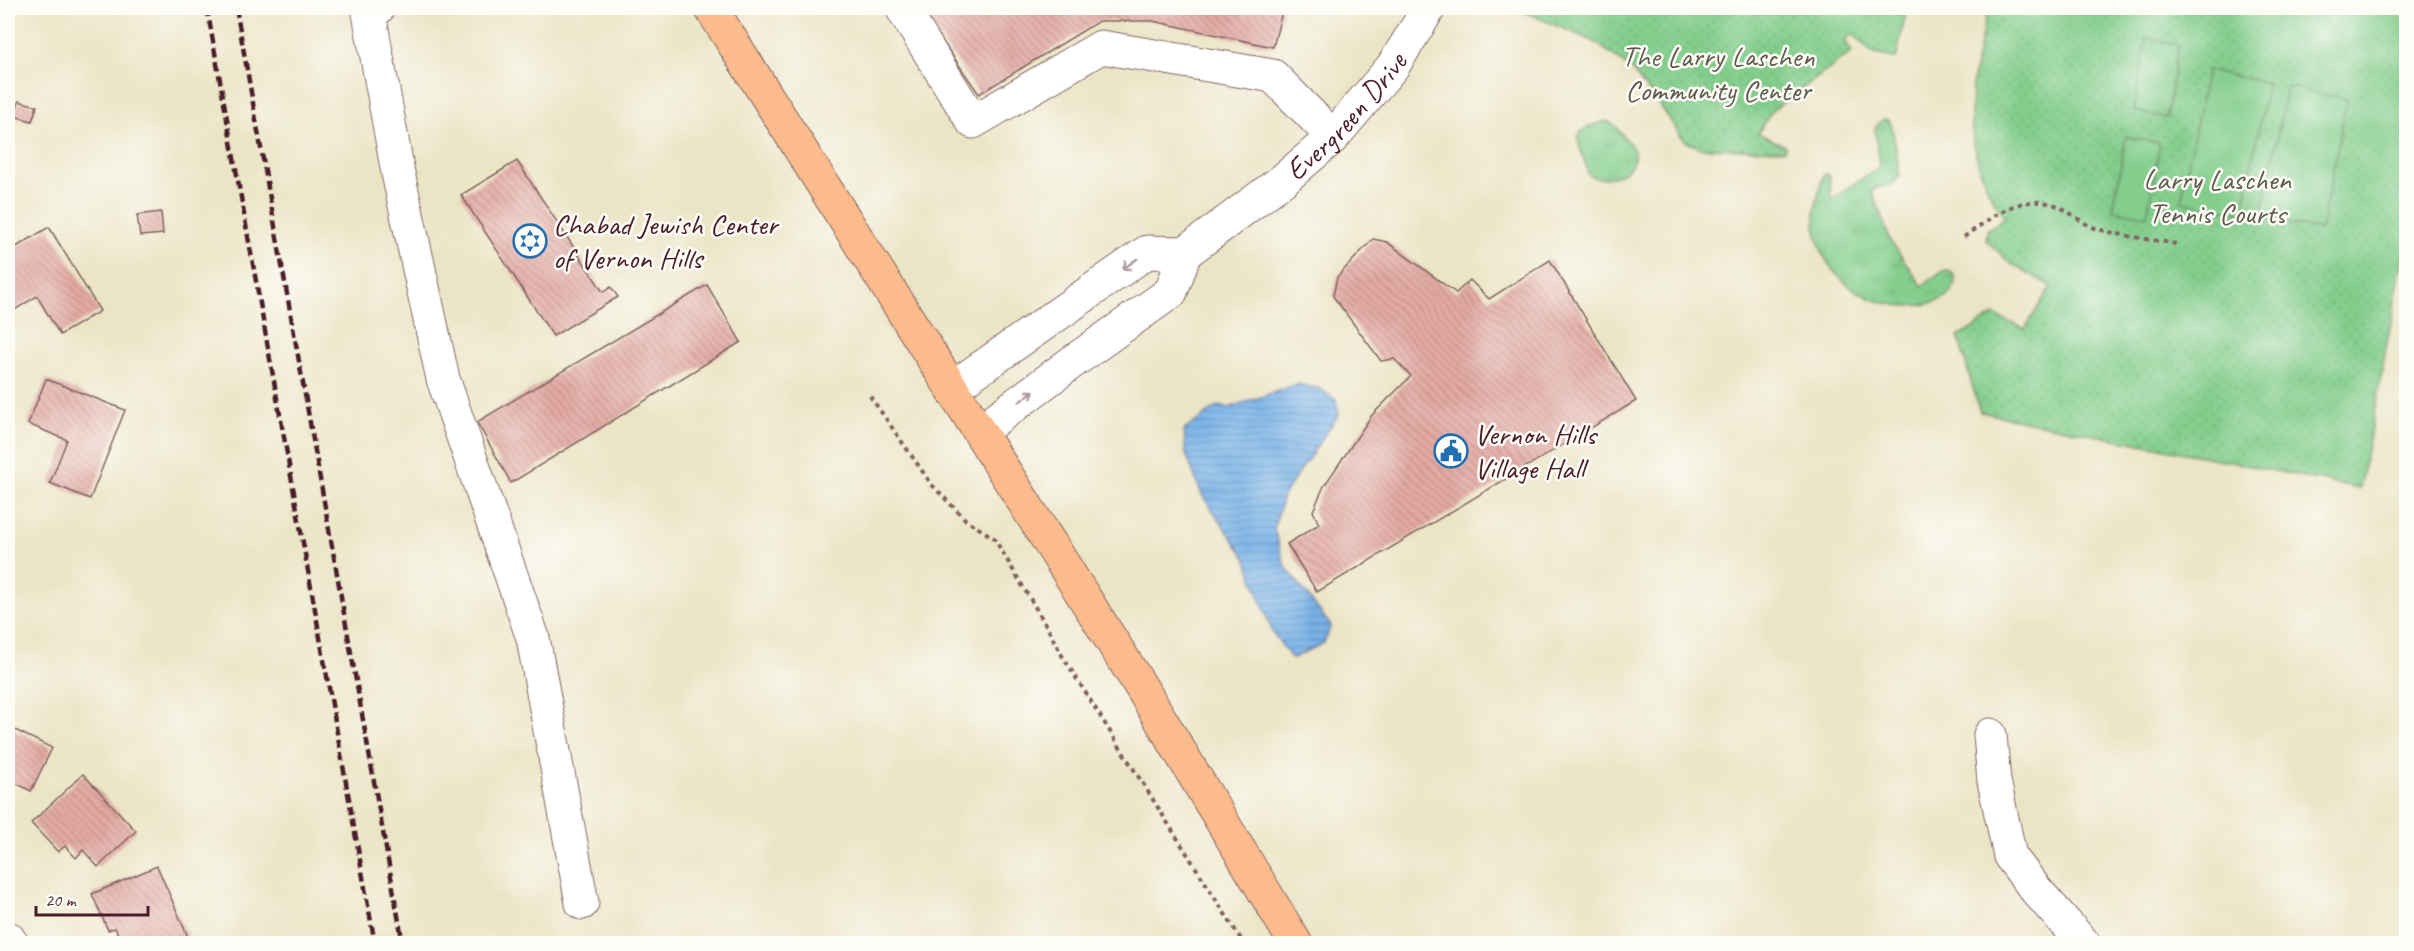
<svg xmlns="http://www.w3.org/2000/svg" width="2414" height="951" viewBox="0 0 2414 951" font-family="Caveat,sans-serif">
<defs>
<pattern id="grass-tufts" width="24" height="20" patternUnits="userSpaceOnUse" patternTransform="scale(1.5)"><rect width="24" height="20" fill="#83ce8c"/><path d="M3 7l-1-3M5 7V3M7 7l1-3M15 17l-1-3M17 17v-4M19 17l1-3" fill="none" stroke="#73b079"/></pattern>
<pattern id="park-dots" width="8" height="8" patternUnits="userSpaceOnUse" patternTransform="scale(1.5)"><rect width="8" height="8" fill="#83ce8c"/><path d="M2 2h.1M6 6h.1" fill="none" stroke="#73b079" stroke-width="1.8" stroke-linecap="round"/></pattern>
<pattern id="water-rules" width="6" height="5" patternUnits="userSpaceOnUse" patternTransform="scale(1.5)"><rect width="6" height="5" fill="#77b2e8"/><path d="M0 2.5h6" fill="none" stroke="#6490bc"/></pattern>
<pattern id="building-back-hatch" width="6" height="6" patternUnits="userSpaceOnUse" patternTransform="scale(1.5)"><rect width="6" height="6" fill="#e4aba4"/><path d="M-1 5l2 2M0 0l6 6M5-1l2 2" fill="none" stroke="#bb8b86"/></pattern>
</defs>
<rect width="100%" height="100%" fill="#fdfcf7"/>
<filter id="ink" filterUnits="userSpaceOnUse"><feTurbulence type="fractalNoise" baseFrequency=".0167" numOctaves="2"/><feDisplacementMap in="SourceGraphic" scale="12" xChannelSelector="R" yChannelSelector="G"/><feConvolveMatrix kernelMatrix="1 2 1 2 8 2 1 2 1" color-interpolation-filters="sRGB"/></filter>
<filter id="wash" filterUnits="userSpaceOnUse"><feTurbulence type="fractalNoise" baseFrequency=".008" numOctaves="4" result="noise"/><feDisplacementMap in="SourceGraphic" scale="24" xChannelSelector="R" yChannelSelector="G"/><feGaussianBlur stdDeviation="1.35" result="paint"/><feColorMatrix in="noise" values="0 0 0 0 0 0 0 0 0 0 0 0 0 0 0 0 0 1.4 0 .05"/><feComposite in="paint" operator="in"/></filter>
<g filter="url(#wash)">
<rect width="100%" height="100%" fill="#ebe5c6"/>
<path fill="url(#grass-tufts)" stroke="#66765c" stroke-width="1.5" d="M1883,119L1888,120L1892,126L1900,176L1894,183L1872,190L1890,240L1922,286L1942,271L1948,270C1957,275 1957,285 1950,293C1941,303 1921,306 1907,306C1855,304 1813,266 1815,212C1816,200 1820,188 1823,176L1826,174L1829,176L1832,199L1879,167L1875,128Z
M1606,121C1615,124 1618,129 1623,136C1627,141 1633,146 1634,152C1638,173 1601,186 1588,174C1582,143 1562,132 1606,121Z"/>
<path fill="url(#park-dots)" stroke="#66765c" stroke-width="1.5" d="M1515,8H1907L1896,59L1872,53L1852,34L1845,41L1852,52L1772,111L1758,133L1785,146V150L1701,148L1687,142L1680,135L1662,108L1629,67L1593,41Z
M1988,8H2406V242L2360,488L1980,412L1958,337L1994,315L2025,329L2051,286L2011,264L1986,240L1987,230L2005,217C1998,207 1990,196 1986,185C1959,124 1974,69 1988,8Z"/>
<path fill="#83ce8c" stroke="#66765c" stroke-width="1.5" d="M2146,38L2178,45L2166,118L2134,111Z
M2207,70L2268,83L2242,213L2181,201Z
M2287,87L2347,99L2321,230L2261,218Z
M2126,137L2160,143L2147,216L2113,210Z"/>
<path fill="url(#water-rules)" stroke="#60688a" stroke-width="1.5" d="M1297,384L1320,389L1336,400L1339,414L1283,496L1274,529L1285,566L1331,626L1324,643L1292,659L1272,632L1246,558L1202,495L1186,454L1184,430L1218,406L1229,408Z"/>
<g id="blocks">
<path fill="url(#building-back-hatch)" d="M938,8H1283L1273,47L1153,21H1099L979,94L925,16Z
M8,24H11L9,45H8Z
M19,101L37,106L32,121L14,116Z
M517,161L603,292L611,287L618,297L553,336L461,195Z
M161,212L163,234L140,236L137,215Z
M49,227L100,311L60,335L37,296L8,314V252Z
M1373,239L1387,242L1456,293L1470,280L1489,299L1550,260L1636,401L1317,592L1287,544L1319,524L1313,511L1324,486L1372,415L1411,376L1394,359L1381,361L1333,296L1337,277Z
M707,285L741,342L511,483L477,422Z
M46,379L125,410L90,499L50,483L67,440L28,424Z
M9,727L52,748L31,791L8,779Z
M83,774L136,831L98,867L83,850L76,858L65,846L58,852L31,823Z
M157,866L188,937L173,944H134L132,939L122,943L115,928L108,930L92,894Z"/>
</g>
</g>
<g filter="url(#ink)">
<use href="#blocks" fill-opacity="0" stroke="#826461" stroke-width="1.5"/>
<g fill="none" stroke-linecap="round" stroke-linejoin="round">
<defs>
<g id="minor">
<path d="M378,8L369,13L398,173L443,379L533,638L582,903"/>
<path d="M902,8L973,122L1101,47L1273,76L1333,137"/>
<path id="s1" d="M1185,253L1283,180L1333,137L1393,66L1429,8"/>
<path d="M952,388L1147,252L1185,253L1171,292L1071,363L980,431"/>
<path d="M1990,735L1994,781L2010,856L2036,890L2084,944"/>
<path d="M8,938L12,944"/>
</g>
<path id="major" d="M711,8L1141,687L1296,944"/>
</defs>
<use href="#minor" stroke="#826461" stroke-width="35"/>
<use href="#major" stroke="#826461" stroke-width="35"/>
<path stroke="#826461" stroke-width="4" stroke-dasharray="4.5 4.5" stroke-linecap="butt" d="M1964,237C1991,218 2019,193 2055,205C2069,210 2081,223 2095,228C2119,236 2151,239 2176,244
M870,396L932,485L966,520L994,538L1047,627L1063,657L1244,944"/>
<use href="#minor" stroke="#fff" stroke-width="33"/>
<use href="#major" stroke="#fbbb8c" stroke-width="33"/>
<path stroke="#4a1f2b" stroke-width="4.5" stroke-dasharray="9 4.5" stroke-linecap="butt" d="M207,8L375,944
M236,8L403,944"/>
</g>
<defs><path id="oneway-shaft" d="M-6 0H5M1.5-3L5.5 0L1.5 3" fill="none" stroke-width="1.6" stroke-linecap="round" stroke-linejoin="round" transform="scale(1.5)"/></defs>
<g stroke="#ae9aa0">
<use href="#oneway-shaft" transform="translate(1130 264) rotate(145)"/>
<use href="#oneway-shaft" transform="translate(1027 396) rotate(-37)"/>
</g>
</g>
<defs>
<symbol id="synagogue-ring" viewBox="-11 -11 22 22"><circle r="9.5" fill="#fdfcf7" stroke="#1f6fb2" stroke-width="1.5"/><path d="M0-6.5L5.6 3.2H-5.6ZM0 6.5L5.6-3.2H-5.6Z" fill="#1f6fb2"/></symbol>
<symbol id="civic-ring" viewBox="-11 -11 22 22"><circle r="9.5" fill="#fdfcf7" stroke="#1f6fb2" stroke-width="1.5"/><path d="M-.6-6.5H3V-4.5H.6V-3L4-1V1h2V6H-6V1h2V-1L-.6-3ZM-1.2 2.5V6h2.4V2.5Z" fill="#1f6fb2"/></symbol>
</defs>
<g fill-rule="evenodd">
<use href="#synagogue-ring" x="511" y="222" width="38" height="38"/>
<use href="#civic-ring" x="1432" y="432" width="38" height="38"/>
</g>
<g text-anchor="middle" stroke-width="5" stroke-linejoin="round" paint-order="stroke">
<g font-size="30" fill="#5e5c4d" stroke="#fdfcf7">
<text x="1718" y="66">The Larry Laschen<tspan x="1718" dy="34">Community Center</tspan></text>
<text x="2217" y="189">Larry Laschen<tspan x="2217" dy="34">Tennis Courts</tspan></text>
</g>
<g font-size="30" fill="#4a1f2b" stroke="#fdfcf7">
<text dy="10" stroke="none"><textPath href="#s1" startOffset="212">Evergreen Drive</textPath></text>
</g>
<g font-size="30" fill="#4a1f2b" stroke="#fdfcf7" text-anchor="start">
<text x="553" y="234">Chabad Jewish Center<tspan x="553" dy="34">of Vernon Hills</tspan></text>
<text x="1474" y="444">Vernon Hills<tspan x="1474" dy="34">Village Hall</tspan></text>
</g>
</g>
<rect width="2414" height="951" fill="none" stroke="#fdfcf7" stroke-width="30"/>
<path d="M36 906v9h112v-9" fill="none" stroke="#4a1f2b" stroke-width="3"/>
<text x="45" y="906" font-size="18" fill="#4a1f2b" stroke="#fdfcf7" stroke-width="4.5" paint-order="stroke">20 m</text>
</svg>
